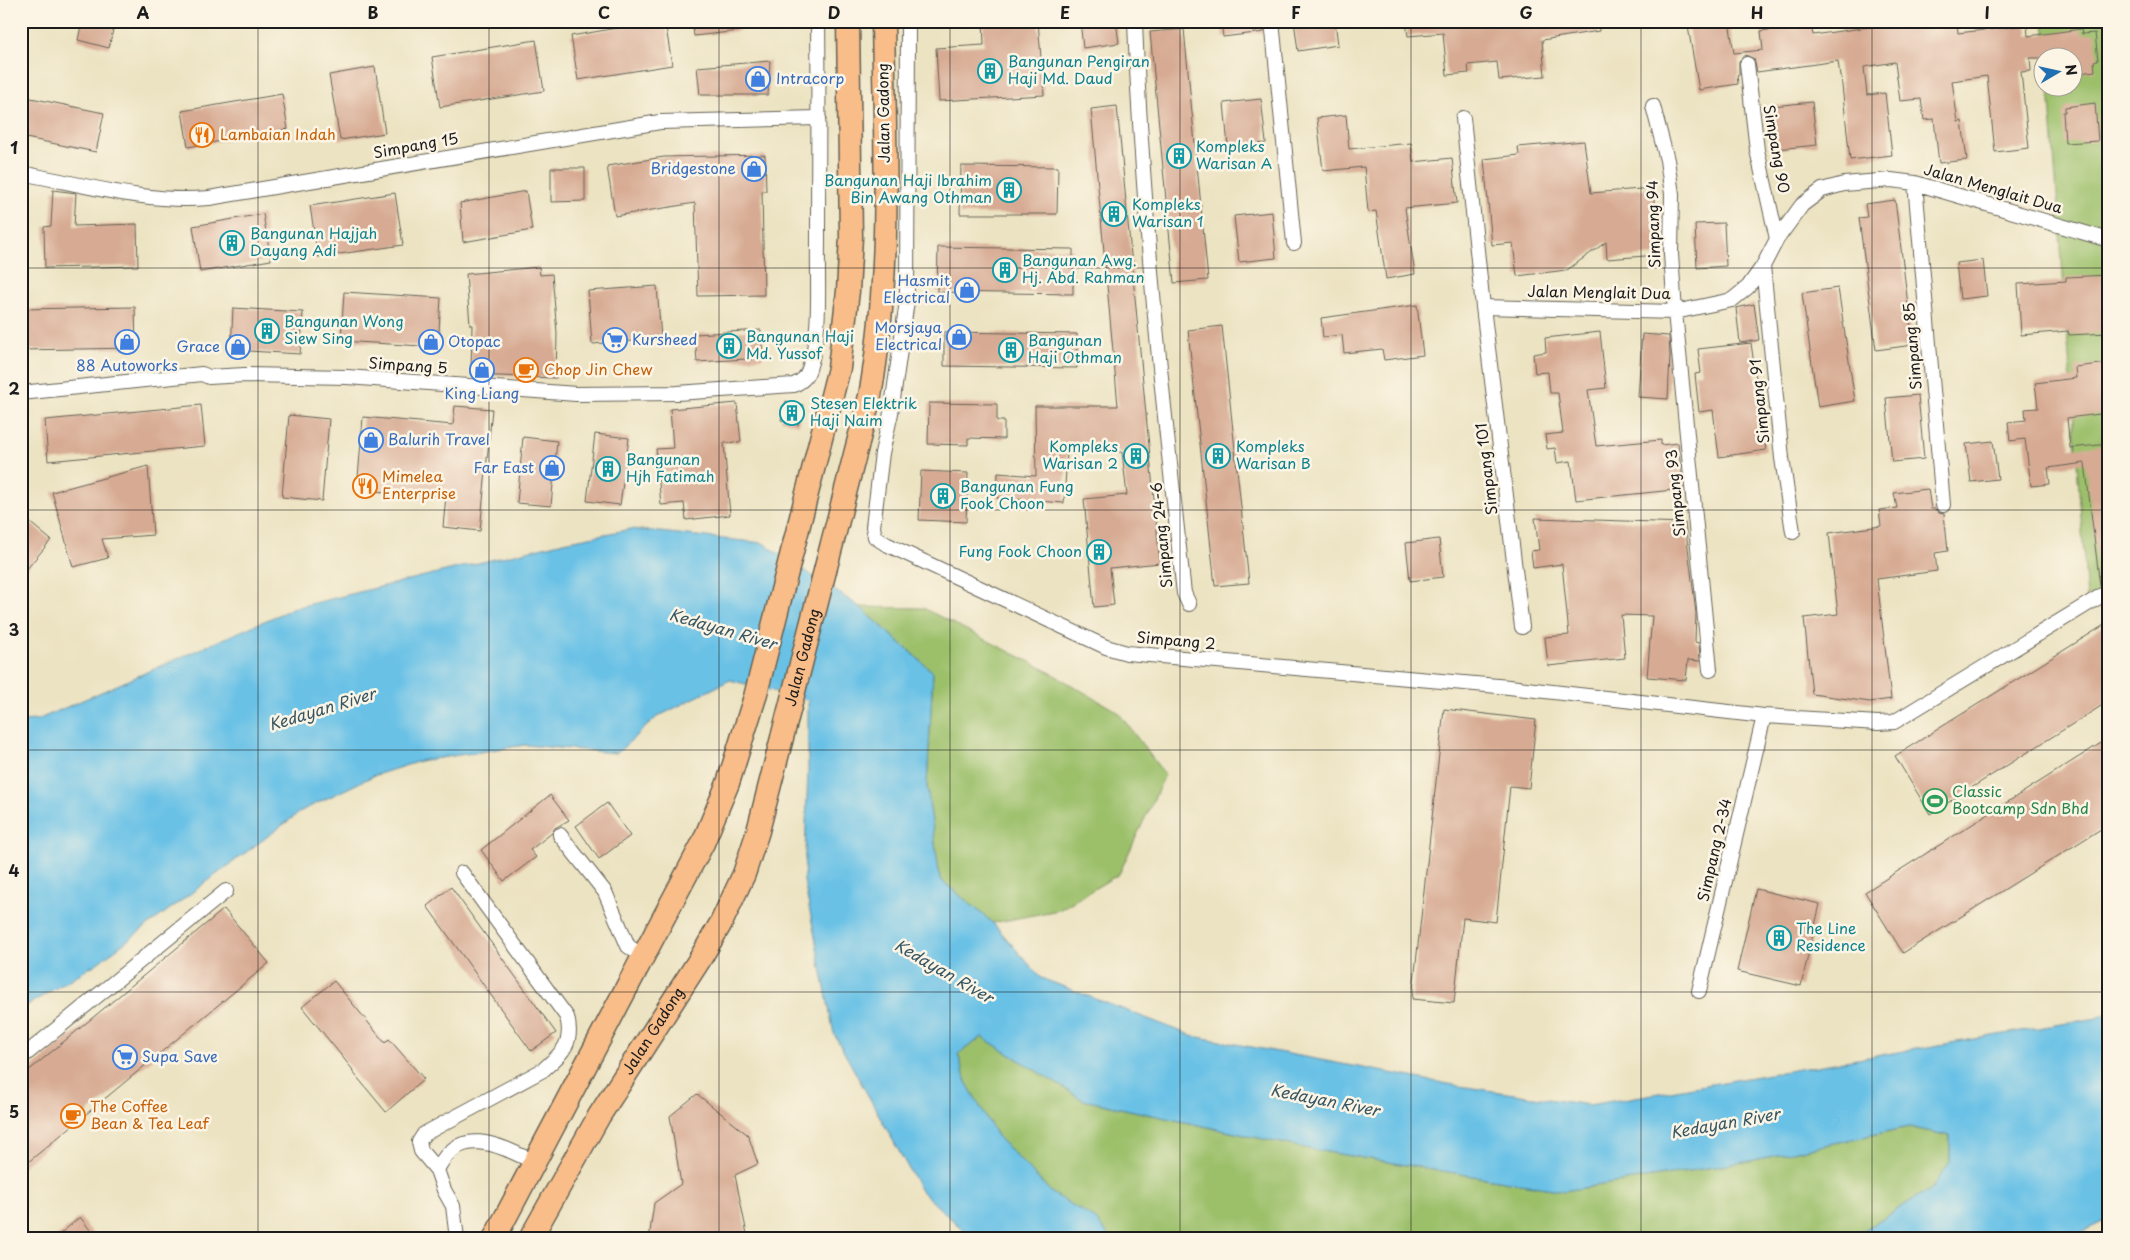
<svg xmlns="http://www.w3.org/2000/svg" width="2130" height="1260" viewBox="0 0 2130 1260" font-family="'Playpen Sans',sans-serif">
<rect width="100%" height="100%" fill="#fcf5e5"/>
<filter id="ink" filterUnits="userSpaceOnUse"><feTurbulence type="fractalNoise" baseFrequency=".02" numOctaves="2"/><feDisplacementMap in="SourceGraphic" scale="10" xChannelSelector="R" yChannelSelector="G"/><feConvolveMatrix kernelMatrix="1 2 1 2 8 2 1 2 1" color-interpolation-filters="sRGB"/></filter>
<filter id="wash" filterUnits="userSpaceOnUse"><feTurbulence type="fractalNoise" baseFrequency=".0096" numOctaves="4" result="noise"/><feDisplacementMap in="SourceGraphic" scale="20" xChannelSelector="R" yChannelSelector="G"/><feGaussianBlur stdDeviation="1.12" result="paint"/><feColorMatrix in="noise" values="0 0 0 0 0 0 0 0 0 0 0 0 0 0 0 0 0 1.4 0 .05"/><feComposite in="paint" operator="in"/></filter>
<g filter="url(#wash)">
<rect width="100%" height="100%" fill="#ece3c2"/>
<path fill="#9cc06b" stroke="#5c6e44" d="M2044,21L2109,22V586L2087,599L2049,88H2072V58L2047,57Z
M860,607L923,608L1046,670L1118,712L1165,775L1119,874L1059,910L993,923L940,879L927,787L933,672Z
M982,1037L1083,1100L1309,1149L1564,1191L1745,1162L1909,1127L1950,1136V1162L1932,1188L1852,1237L1112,1239L1095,1219L1052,1193L997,1136L966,1082L958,1054Z"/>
<path fill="#69c1e6" stroke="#426e81" d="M631,529L763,543L860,607L933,672L927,787L940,879L993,923L1041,978L1193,1036L1459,1086L1589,1105L2097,1018L2109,1013V1219L2067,1239H1791L1796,1236L1852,1237L1932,1188L1950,1162V1136L1909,1127L1745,1162L1564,1191L1309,1149L1083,1100L982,1037L958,1054L966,1082L997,1136L1052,1193L1095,1219L1112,1239H973L921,1191L834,1034L804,881L808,769V700L730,680L657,717L617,753L525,745L420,761L373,776L303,810L96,964L21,1009V721L37,720L294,608L564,542Z"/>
<g id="blocks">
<path fill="#d7aa93" d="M82,21H115L109,48L78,40Z
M657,21H665L672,65L578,80L571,36Z
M692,21H738L739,31L694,36Z
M983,21H1038L1044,95L939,101L936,48L984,45Z
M1080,21H1116L1119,43L1083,48Z
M1221,21H1263L1264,32L1223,37Z
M1294,21H1335L1338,45L1298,51Z
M1406,21H1480V23L1498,21H1598L1599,31L1542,40L1545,76L1499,80L1497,62L1468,65L1469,73L1447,75L1443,33L1408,36Z
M1687,21H1729L1734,53L1763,50L1761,31L1811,24L1813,35L1890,24V21H1957L1958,33L2027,25L2028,36L2081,29L2082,34L2095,33L2098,60L2094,61L2095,71L2072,74V58H2030L2031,71L2021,72L2029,148L1995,152L1987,76L1952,81L1958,122L1962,121L1967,160L1939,163L1934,119L1924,120L1921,99L1900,101L1895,62L1864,67L1867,95L1885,93L1892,155L1850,160L1841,76H1840L1838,61L1757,72L1754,59L1746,55L1739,61V74L1737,75L1738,84L1699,90Z
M1184,29L1208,280L1174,283L1150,32Z
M536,40L544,91L440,107L432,57Z
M770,61L768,95H700L697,67Z
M375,67L385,133L340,140L329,75Z
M282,94L288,129L188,147L182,111Z
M21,96L104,113L96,152L21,137Z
M1261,99L1266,143L1228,147L1224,103Z
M1812,102L1817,145L1778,149L1773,106Z
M2095,103L2098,141L2065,143L2063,112H2065V107Z
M1117,106L1160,563L1110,568L1114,605L1094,607L1084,499L1127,495L1122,452H1067L1064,503L997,498L998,473L1036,476L1035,406H1118L1091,109Z
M1346,115L1349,149L1411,143L1413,162L1452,158L1457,203L1405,208L1415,274L1386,279L1376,211L1368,212L1364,167L1323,171L1317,118Z
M1584,141L1591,193L1653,188L1658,255L1607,259L1606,242L1567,270L1517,276L1513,243L1492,245L1484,159L1519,155L1518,147Z
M765,155L766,191H762L764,295L698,296L695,203L615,216L607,166L664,157Z
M961,166L1058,167L1057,214H960Z
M551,168H585V201L551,202Z
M53,190L76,193L74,226L137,224L138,266L45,268L44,227L51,226Z
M526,191L532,230L463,242L460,203Z
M395,193L403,245L318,257L310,206Z
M1895,200L1913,345L1876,350L1859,218L1867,217L1865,204Z
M1272,212L1276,258L1239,262L1234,216Z
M263,214L271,260L200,272L193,226Z
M1724,223L1726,266L1697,268L1695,224Z
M938,247L1073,249V294L937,292Z
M1983,260L1987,296L1960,299L1956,263Z
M539,267L540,275L552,274L557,333L556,378L471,375L472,325H470L466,274Z
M2109,275V333L2069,335L2068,331L2021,335L2018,284L2066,281V277Z
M657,286L661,339L592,344L588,291Z
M1838,288L1855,401L1818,407L1802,293Z
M344,292L441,298L438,347L341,341Z
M1754,304L1759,340L1740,343L1736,308Z
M1417,305L1423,355L1384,360L1382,349L1344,353L1342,335L1323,337L1321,318Z
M135,307L136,348L21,350V309Z
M233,308L303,312L300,354L231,350Z
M1222,326L1249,583L1215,586L1188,330Z
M761,330L763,358L697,362L695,334Z
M944,332L1077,334V368L944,366Z
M1600,332L1606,388L1588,390L1596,446L1661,440V445L1678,443L1683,489L1576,500L1571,461L1557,463L1555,448L1547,449L1545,435L1563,433L1558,393H1550L1548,372L1535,373L1533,354L1546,352L1545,338Z
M1642,334L1669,336L1670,355L1668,399L1638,397Z
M1751,343L1766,450L1719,457L1713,410L1699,412L1695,374L1701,373L1698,349Z
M2109,363V413L2067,418L2070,448L2109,444V582L2100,586L2085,463L2048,468L2050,484L2031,486L2025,439L2010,441L2008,422L2026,420L2025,409L2038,408L2035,383L2076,378L2075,367Z
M1918,395L1924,459L1892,462L1886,398Z
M786,401L803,405L798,425L781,420Z
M737,403L741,442L724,443L730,515L686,520L684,503L661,505L656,449L673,448L670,409Z
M929,403L997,404V421H1004V439L968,438V445L928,444Z
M201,405L205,446L48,461L45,420Z
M455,406L492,409L480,531L443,527L446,496L357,490L363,417L453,425Z
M289,415L329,419L322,501L282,497Z
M595,434L629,438L620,505L587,501Z
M523,437L557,441L551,506L517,503Z
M1993,441L1998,479L1971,482L1966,444Z
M148,466L153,535L102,539L108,558L73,567L52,492Z
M921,471L968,473L966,522L919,520Z
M1928,489L1931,509H1935L1939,513L1944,514L1948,551L1935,553L1937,571L1877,579L1891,699L1870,702L1812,694L1804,618L1838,614L1829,533L1881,526L1879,510L1897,508L1894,493Z
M21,515L51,540L21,576Z
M1535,518L1685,523L1696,613L1695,642L1699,643L1700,661L1688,660L1686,680L1647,677L1652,616L1621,615L1625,658L1548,666L1545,637L1569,635L1562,564L1533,568L1531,551L1539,550Z
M1439,539L1443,577L1410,581L1406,543Z
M2109,622V701L1930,814L1895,756Z
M1444,709L1536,720L1529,788L1510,786L1496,922L1463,918L1454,1003L1412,999Z
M2109,738V824L1903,953L1865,892Z
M550,795L569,820L555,828L552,833L530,850L536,857L504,881L481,850Z
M607,803L630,836L599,859L576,826Z
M451,887L556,1033L531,1051L427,906Z
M1756,889L1820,904L1801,986L1737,971Z
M224,909L269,963L21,1168V1077Z
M334,981L385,1043L389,1039L424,1079L386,1112L352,1071L353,1070L302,1007Z
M697,1094L748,1135L758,1164L735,1175L748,1239H649L654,1203L681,1184L670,1116Z
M80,1217L97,1239H54Z"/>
</g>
</g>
<g filter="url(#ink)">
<use href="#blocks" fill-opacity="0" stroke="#656256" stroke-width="1"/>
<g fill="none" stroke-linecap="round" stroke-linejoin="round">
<defs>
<path id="street" d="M908,21L907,301L891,413L882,453L873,527L875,537L886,544L1106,647L1127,653L1509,687L1764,716L1878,723L1894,722L2109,591
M1135,21C1142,213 1163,403 1184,593L1189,604
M1272,21L1294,243
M1747,64L1757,150L1777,239
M1653,106L1667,160L1672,194L1671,254L1675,312L1710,670
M1463,118L1483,307L1522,627
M21,173C81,184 148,204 209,198L660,122L819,118
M1915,183L1943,505
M1763,266L1782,458L1793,532
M1483,307L1675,312L1732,300L1748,287L1763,266L1777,239L1802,205L1822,190L1844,184L1891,180L1915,183L2109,240
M21,393L202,374L209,377L244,375L347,377L576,394L677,393L794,385C802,381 806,378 809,369C822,330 817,284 818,243C818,169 819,95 818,21
M560,835L605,892L628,946L642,956
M1699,991L1764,716
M21,1058L226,891
M437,1170L421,1151L419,1142L424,1134L543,1070C562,1053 574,1044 567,1017L462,873
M457,1239L453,1206L444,1190L437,1170C459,1124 499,1145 534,1162"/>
<g id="primary">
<path d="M494,1239L703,843L728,783L755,697L839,368L848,291L851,237L848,21"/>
<path id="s1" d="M530,1239L599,1116L700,959L721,923L744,874L758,831L870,396C892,272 885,146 883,21"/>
</g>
</defs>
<use href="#street" stroke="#656256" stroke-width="16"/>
<use href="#primary" stroke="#656256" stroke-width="25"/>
<use href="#street" stroke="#fff" stroke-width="14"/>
<use href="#primary" stroke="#f8bd88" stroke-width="22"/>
</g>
</g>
<path fill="none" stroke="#1c1c1c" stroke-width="1" stroke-opacity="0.55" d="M258,21V1239M489,21V1239M719,21V1239M950,21V1239M1180,21V1239M1411,21V1239M1641,21V1239M1872,21V1239M21,268H2109M21,510H2109M21,750H2109M21,992H2109"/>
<defs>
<symbol id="building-ring" viewBox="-11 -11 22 22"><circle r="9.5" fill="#fcf5e5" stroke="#0f9aa8" stroke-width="1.5"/><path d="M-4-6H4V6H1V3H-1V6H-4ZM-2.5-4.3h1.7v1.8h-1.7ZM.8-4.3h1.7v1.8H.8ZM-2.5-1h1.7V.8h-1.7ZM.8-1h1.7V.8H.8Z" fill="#0f9aa8"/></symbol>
<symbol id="shop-ring" viewBox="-11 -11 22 22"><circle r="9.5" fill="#fcf5e5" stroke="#3f7fe0" stroke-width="1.5"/><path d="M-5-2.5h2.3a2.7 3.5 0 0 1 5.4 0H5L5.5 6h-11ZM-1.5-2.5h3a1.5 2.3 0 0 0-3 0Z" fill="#3f7fe0"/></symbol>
<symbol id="restaurant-ring" viewBox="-11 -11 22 22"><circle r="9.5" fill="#fcf5e5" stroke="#e8710a" stroke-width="1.5"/><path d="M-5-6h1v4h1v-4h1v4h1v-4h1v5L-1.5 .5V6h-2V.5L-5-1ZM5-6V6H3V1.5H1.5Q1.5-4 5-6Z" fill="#e8710a"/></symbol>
<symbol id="supermarket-ring" viewBox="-11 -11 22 22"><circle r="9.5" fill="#fcf5e5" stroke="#3f7fe0" stroke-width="1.5"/><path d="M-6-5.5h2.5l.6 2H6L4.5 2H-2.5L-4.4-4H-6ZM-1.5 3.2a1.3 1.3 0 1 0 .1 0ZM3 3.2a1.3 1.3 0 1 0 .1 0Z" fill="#3f7fe0"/></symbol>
<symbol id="cafe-ring" viewBox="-11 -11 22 22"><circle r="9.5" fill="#fcf5e5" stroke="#e8710a" stroke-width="1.5"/><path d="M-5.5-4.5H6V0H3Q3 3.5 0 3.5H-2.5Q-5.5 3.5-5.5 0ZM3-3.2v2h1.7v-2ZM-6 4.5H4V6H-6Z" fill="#e8710a"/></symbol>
<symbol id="stadium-ring" viewBox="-11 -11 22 22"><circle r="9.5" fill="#fcf5e5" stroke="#2e9e5b" stroke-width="1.5"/><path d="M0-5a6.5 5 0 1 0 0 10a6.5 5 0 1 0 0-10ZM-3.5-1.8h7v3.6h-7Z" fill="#2e9e5b"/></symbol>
</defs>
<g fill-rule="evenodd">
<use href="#building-ring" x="976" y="57" width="28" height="28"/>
<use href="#shop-ring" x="744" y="65" width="28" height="28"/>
<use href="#restaurant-ring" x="188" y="121" width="28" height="28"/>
<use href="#building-ring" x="1165" y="142" width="28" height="28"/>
<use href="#shop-ring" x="740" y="155" width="28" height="28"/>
<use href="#building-ring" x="995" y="176" width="28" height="28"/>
<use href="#building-ring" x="1100" y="200" width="28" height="28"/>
<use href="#building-ring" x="218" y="229" width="28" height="28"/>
<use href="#building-ring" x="991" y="256" width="28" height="28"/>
<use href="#shop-ring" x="953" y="276" width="28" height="28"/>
<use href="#building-ring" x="253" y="317" width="28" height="28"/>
<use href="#shop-ring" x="945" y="323" width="28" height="28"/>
<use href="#supermarket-ring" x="601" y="326" width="28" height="28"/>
<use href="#shop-ring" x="113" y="328" width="28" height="28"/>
<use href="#shop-ring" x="417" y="328" width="28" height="28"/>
<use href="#building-ring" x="715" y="332" width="28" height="28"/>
<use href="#shop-ring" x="224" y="333" width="28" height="28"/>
<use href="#building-ring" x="997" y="336" width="28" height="28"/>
<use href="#shop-ring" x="468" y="356" width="28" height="28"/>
<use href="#cafe-ring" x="512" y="356" width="28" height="28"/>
<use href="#building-ring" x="778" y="399" width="28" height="28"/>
<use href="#shop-ring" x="357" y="426" width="28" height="28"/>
<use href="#building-ring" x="1122" y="442" width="28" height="28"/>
<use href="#building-ring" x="1204" y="442" width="28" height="28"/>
<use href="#shop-ring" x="538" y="454" width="28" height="28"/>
<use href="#building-ring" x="594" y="455" width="28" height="28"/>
<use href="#restaurant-ring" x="351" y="472" width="28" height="28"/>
<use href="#building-ring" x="929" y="482" width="28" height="28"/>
<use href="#building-ring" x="1085" y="538" width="28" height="28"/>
<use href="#stadium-ring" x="1921" y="787" width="28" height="28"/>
<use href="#building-ring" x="1765" y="924" width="28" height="28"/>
<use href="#supermarket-ring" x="111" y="1043" width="28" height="28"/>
<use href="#cafe-ring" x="59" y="1102" width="28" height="28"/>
</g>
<g text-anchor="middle" stroke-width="5" stroke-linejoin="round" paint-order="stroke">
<g font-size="15" fill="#0d838f" stroke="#fcf5e5" text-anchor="start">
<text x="1008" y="67">Bangunan Pengiran<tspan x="1008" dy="17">Haji Md. Daud</tspan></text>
<text x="1196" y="152">Kompleks<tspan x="1196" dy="17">Warisan A</tspan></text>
<text x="992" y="186" text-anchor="end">Bangunan Haji Ibrahim<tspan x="992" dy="17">Bin Awang Othman</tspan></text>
<text x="1132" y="210">Kompleks<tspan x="1132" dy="17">Warisan 1</tspan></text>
<text x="250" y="239">Bangunan Hajjah<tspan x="250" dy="17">Dayang Adi</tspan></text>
<text x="1022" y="266">Bangunan Awg.<tspan x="1022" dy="17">Hj. Abd. Rahman</tspan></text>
<text x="284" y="327">Bangunan Wong<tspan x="284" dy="17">Siew Sing</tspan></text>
<text x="746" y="342">Bangunan Haji<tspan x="746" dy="17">Md. Yussof</tspan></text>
<text x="1028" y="346">Bangunan<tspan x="1028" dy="17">Haji Othman</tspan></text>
<text x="810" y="409">Stesen Elektrik<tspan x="810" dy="17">Haji Naim</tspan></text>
<text x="1118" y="452" text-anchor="end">Kompleks<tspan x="1118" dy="17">Warisan 2</tspan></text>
<text x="1236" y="452">Kompleks<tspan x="1236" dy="17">Warisan B</tspan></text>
<text x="626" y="465">Bangunan<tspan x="626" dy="17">Hjh Fatimah</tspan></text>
<text x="960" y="492">Bangunan Fung<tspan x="960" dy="17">Fook Choon</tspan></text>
<text x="1082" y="557" text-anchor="end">Fung Fook Choon</text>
<text x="1796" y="934">The Line<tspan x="1796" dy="17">Residence</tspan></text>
</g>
<g font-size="15" fill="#366cbe" stroke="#fcf5e5" text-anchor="start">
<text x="776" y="84">Intracorp</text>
<text x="736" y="174" text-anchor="end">Bridgestone</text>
<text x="950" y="286" text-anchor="end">Hasmit<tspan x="950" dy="17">Electrical</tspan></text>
<text x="942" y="333" text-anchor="end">Morsjaya<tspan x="942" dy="17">Electrical</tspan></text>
<text x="632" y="345">Kursheed</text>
<text x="448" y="347">Otopac</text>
<text x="220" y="352" text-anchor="end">Grace</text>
<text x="127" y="371" text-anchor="middle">88 Autoworks</text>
<text x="482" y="399" text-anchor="middle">King Liang</text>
<text x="388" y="445">Balurih Travel</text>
<text x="534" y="473" text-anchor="end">Far East</text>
<text x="142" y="1062">Supa Save</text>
</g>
<g font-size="15" fill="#1c1c1c" stroke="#fcf5e5">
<text transform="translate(884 113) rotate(-91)" y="5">Jalan Gadong</text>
<text transform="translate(416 146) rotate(-10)" y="5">Simpang 15</text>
<text transform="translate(1776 149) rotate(80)" y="5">Simpang 90</text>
<text transform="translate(1993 189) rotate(16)" y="5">Jalan Menglait Dua</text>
<text transform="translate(1654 224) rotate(-92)" y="5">Simpang 94</text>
<text transform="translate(1599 293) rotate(1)" y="5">Jalan Menglait Dua</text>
<text transform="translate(1913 346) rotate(-95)" y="5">Simpang 85</text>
<text transform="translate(408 366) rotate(4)" y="5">Simpang 5</text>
<text transform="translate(1760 401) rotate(-96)" y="5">Simpang 91</text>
<text transform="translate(1487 469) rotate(-97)" y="5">Simpang 101</text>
<text transform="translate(1676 493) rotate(-96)" y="5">Simpang 93</text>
<text transform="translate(1162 535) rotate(-96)" y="5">Simpang 24-6</text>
<text transform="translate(1176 641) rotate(5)" y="5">Simpang 2</text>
<text dy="5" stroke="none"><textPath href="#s1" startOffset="648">Jalan Gadong</textPath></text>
<text transform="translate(1715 850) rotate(-77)" y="5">Simpang 2-34</text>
<text dy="5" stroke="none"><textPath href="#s1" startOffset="242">Jalan Gadong</textPath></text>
</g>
<g font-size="15" fill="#c56008" stroke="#fcf5e5" text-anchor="start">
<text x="220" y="140">Lambaian Indah</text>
<text x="544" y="375">Chop Jin Chew</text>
<text x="382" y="482">Mimelea<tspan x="382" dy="17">Enterprise</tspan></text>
<text x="90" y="1112">The Coffee<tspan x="90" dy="17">Bean &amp; Tea Leaf</tspan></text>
</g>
<g font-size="15" fill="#27864d" stroke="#fcf5e5" text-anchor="start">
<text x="1952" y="797">Classic<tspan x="1952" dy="17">Bootcamp Sdn Bhd</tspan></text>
</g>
<g font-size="16" font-style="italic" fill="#375663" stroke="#fcf5e5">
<text transform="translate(723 629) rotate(16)" y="6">Kedayan River</text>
<text transform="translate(322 709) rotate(-17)" y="6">Kedayan River</text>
<text transform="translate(944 971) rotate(30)" y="6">Kedayan River</text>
<text transform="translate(1325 1100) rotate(11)" y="6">Kedayan River</text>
<text transform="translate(1725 1123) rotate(-10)" y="6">Kedayan River</text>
</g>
</g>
<rect width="2130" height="1260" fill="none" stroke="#fcf5e5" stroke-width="55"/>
<g transform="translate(2058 72) rotate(81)"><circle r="24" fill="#fcf5e5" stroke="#a29e95"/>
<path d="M0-4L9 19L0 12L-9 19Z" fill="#1f6fb2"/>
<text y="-8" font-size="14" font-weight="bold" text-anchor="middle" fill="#1c1c1c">N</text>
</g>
<rect x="28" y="28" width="2074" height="1204" fill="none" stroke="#1c1c1c" stroke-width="2"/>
<g font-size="16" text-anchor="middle" font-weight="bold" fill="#1c1c1c">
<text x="143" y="19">A</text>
<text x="373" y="19">B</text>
<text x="604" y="19">C</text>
<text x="834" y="19">D</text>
<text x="1065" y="19">E</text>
<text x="1296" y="19">F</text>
<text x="1526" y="19">G</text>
<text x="1757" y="19">H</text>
<text x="1987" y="19">I</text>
<text x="14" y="154">1</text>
<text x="14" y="395">2</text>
<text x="14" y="636">3</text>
<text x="14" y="877">4</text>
<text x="14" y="1118">5</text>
</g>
</svg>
